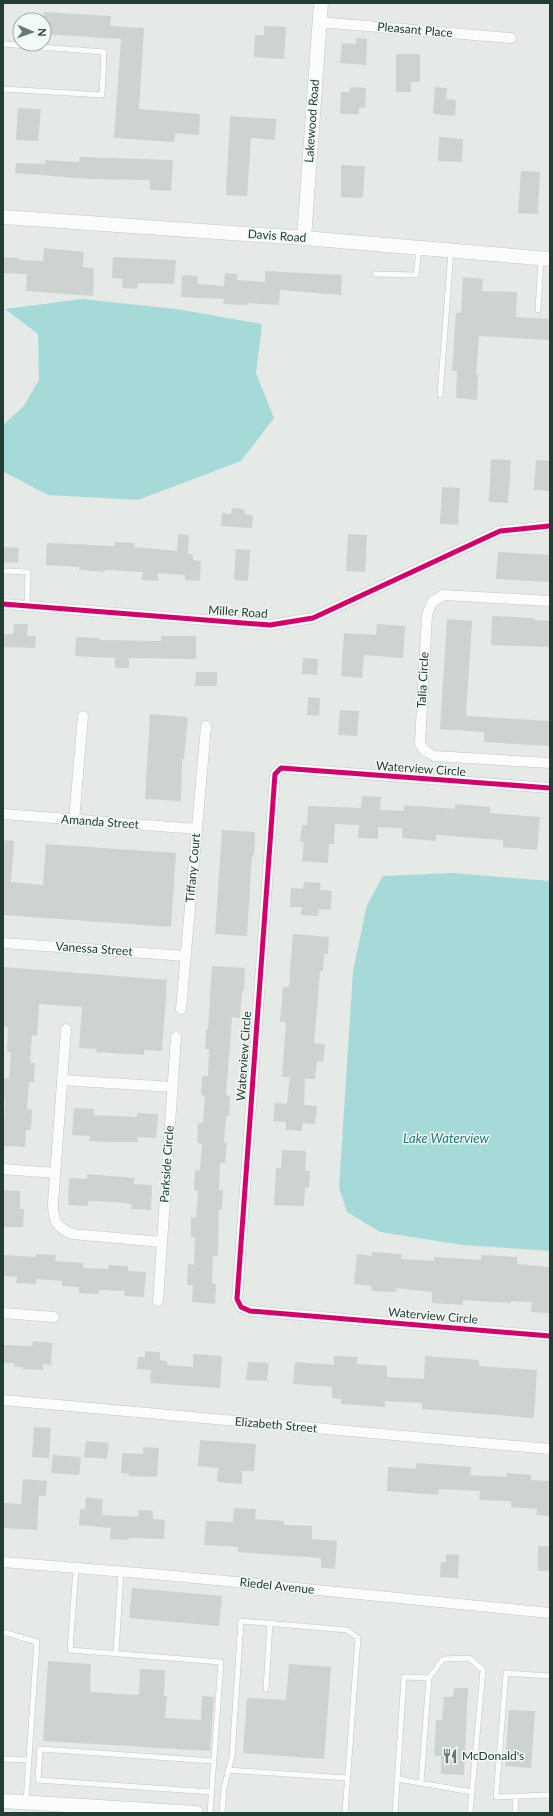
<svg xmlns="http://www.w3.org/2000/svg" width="553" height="1816" viewBox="0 0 553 1816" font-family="Lato,sans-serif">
<rect width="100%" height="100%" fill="#e5eae7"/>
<path fill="#a5dad8" d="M82,299L176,309L262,324L256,373L274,418L241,461L138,500L48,495L4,472L3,425L23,407L39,380L38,334L5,309Z
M454,873L550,881V1251L463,1245L380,1232L347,1212L339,1188L353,971L367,905L383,876Z"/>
<path fill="#cdd3d0" d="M44,12L111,16L110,26L144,28L139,109L200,114L199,135L175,133L174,142L114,138L121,39L44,34Z
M264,26L286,27L284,59L254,57L255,35H264Z
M356,38L367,39L366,65L340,63L342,43L356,44Z
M396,54H420V82H411V92H396Z
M350,87L366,88L365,108H359V114H340L341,92H350Z
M435,87L447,88L446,99L456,100L455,116L433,114Z
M18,108L41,109L38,141L16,140Z
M230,116L276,119L275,140L251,138L247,196L226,195Z
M439,137L463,139L462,162L438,161Z
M80,157L173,160L171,191L150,190V180L90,179L15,173L16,163L45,164V160L79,162Z
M341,165L365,166L363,198L341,197Z
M521,171L540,172L538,214L518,213Z
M44,248L84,252L83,267L94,268L93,296L26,291L27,274L3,273V257L19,258V260L43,261Z
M113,257L176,260L174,284L138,283L137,289L122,288L123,279L112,278Z
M265,271L342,275L341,295L280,290L279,305L248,303L247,305L223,304L224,299L181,297L182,275L198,276V284L224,286L225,273L237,274V280L265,282Z
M463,277L483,279L482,291L517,292L516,317L550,319V340L479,336L476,375H478L477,400L456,398L457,371H452L456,313H461Z
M491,459L511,460L508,503L489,502Z
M536,460L550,461V491L534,490Z
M442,487L460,488L458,525L440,524Z
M232,508L244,509V514L253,515L252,528L221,526L222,513L231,514Z
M178,534L189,535L188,554H193V560L201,561L200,581L185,580V575L158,573V581L142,580L143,572L105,570V572L79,570L80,567L46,565L47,543L115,546V542L134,543V547L177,551Z
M348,534L367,535L365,572L346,571Z
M3,547L19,548L18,563L3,562Z
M236,549L250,550L248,581L234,580Z
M498,552L550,555V582L496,579Z
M492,616L534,618V620L550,621V647L491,645Z
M447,619L472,621L466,716L550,721V746L484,742V732L440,729Z
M14,624H28L27,636H36L35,648L3,647V634H13Z
M377,624L405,626L403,658L364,655L362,678L341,676L344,633L376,635Z
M161,636H196V659L129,658V668H115V658L75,656L76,637L100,638V640L161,641Z
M303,658L318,659L317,675L302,674Z
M196,672H217V686H195Z
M308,697L320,698L319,716L307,715Z
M340,710L359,711L357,736L338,735Z
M150,714L188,717L184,759H182L181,801L145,799Z
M362,796L381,797L380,810L404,811V805L455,809V804L490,807V813L540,817L537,850L503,847V840L436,835V841L402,838V828L378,827V839L358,838L359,825L335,824L334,844H329L328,863L302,861L304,842H300L302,825H307L308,806L361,808Z
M222,830L255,832L254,856L252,855L247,936L215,934Z
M3,840L14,841L11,882L43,885L46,844L176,853L171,927L3,915Z
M304,882L321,883L320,890L332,891L331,910L319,909L318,916L301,915L302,907H290L291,888L303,889Z
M293,934L329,937L328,954H324L323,971H320L314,1043L325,1044L323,1062L317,1061L315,1079H305L304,1105L317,1106L315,1124L302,1123V1131L286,1130V1122L273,1121L275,1103L287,1104L290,1077H282L286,1022H280L283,987H289Z
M212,966L245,968L244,991L242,990L240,1018L232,1017L226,1095L230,1096L229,1116L226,1115L224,1142H227L225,1163H220L219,1190H223L222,1210L219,1209L218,1256H213L212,1283L216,1284L215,1304L192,1302L193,1285H187L188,1264L194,1265L195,1237H191V1217L196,1218L198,1191L194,1190L195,1170L200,1171L202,1144L197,1143L198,1123H203L205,1096L201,1095L202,1076H208L209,1049H205L206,1029H208Z
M3,967L167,980L162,1051L144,1050V1055L96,1052L97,1049L79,1048L82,1007L39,1004L37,1036L32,1035L30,1063H35L34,1082H29L27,1109H32L31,1130H26L25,1147L3,1146L5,1099H3L4,1078L9,1079L11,1052H7L8,1027H3Z
M74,1108L94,1109V1115L137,1117V1113L158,1114L156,1138L138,1137V1142H111L89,1141L90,1136L72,1135Z
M282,1150L306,1151L305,1171H310L309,1188L305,1187L304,1206L274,1205L276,1168H281Z
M87,1174L135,1178L134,1184L152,1185L151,1210L131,1209L132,1204L114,1202L88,1201V1206L68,1205L69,1178L87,1179Z
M3,1190L20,1191V1209H24L23,1227H3Z
M372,1252L402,1254L401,1259L434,1261V1257L481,1260V1255L517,1257V1264L550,1267V1313L531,1312L532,1302L511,1301V1303L463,1300V1305L432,1303V1292L397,1288L396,1292L372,1291V1286L354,1284L357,1254L372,1256Z
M36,1254L56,1255L55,1261L83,1263V1268L108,1269L109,1265L128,1266V1271L146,1272L144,1297L124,1296L125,1291L99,1290V1294L79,1293V1287L62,1286V1281L36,1279V1284L16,1283L17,1277L3,1276V1255L36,1257Z
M33,1341L52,1343L51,1365L43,1364V1370L22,1369V1367H14V1363H3V1345L32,1346Z
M145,1351L160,1352V1360L167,1361V1365L193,1367V1354L222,1356L220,1388L150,1383L151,1370L137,1369L138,1357H145Z
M334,1356L357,1357V1364L387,1366V1377L424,1379L425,1356L479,1360V1366L537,1370L534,1418L422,1409V1403L385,1401V1407L341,1404V1399L332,1398V1387L293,1384L295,1362L334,1365Z
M248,1362L269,1363L267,1381L246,1380Z
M34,1427L51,1428L49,1458L32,1457Z
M200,1440L256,1444L254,1471H242V1484L217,1482L218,1468L198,1466Z
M86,1441L109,1443L107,1459L84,1457Z
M143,1447L159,1448L157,1477L129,1476V1474L121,1473L122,1453L143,1454Z
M53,1455L81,1457L79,1475L51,1473Z
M416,1463L471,1467L470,1475L507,1477V1473L531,1475V1480L550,1481V1516L536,1515L537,1509L511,1507V1501L479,1500L480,1491L439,1489L438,1495L387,1491L388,1467L416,1469Z
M23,1479L47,1481L46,1496H39L37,1530L3,1528V1503L21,1504Z
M86,1497L103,1499L102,1515L138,1517L139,1510L153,1511V1519L165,1520L164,1539L129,1538V1540L110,1539L111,1528L79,1525L80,1509H85Z
M234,1508L256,1509L255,1519L284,1521V1525L312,1526V1539L337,1541L335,1569L321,1568V1558L238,1552V1547L204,1545L206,1521L233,1522Z
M538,1546H550V1571H538Z
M446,1554L459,1555L458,1578L440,1577L441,1562H446Z
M132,1588L222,1596L219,1626L129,1618Z
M48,1661L91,1664L90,1692L139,1695L140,1669L165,1670L164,1696H167L165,1718L201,1720L202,1696L214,1697L210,1751L43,1741Z
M289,1664L331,1667L324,1759L243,1753L247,1698L286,1700Z
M454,1688H468L464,1775L441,1774V1756H434L436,1720H442L444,1697H453Z
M509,1710L535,1711L531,1768L505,1766Z"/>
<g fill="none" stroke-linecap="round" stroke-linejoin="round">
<defs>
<path id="lane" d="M3,44L104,52L102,95L3,89
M375,274L416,275L419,249
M538,310L541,260
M440,395L451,251
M3,571L28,572L27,606
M76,1568L70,1650L221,1662L210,1813
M3,1632L37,1642L26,1801
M116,1653L121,1572
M550,1676L506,1673L496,1797L550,1795
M266,1689L270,1623
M3,1759L29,1760
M228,1770L347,1778
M397,1779L472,1792
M421,1783L429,1678L443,1659L469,1658L483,1670L470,1813
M212,1792L38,1780L40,1749L214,1761
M222,1813L224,1788L232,1757L241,1621L347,1630L358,1638L345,1813
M395,1813L404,1677L429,1678
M515,1813L516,1796"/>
<path id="street" d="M319,22L511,38
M550,601L444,595L433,601L427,614L420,744L425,751L434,756L550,763
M3,604L270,625L313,618L500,531L549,526
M550,788L281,768L275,774L237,1299L241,1307L250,1311L550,1336
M3,814L197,829
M74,820L83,716
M3,943L186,956
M181,1009L206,726
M66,1029L53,1203C53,1221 56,1227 72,1234L162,1242
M62,1080L172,1087
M3,1169L55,1173
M158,1301L176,1037
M3,1313L54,1317
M3,1400L550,1449
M3,1562L175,1576L550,1613"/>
<path id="secondary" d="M3,217L304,238L550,259
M304,238L321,3
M3,1801L196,1813"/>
</defs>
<use href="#lane" stroke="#c2c7c4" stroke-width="6"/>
<use href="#street" stroke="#c2c7c4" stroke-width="11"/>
<use href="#secondary" stroke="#c0c8c4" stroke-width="15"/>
<use href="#lane" stroke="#fbfcfb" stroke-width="5"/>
<use href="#street" stroke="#fbfcfb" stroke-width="10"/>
<use href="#secondary" stroke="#fbfcfb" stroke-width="14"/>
<defs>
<path id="cycleway" d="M3,604L270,625L313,618L500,531L549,526
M550,788L281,768L275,774L237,1299L241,1307L250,1311L550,1336"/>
</defs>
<use href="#cycleway" stroke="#f3f9f5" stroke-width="8"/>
<use href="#cycleway" stroke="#d6006c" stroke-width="5"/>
</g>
<defs>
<symbol id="restaurant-bare" viewBox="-9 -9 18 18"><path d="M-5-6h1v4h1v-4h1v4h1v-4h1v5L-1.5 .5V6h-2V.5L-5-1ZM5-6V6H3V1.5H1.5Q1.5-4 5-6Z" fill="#667a71" stroke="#f3f9f5" stroke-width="2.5" paint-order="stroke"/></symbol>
</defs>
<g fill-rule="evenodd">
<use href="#restaurant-bare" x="439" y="1745" width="22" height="22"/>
</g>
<g text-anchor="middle" stroke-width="3" stroke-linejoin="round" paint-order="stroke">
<g font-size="12" fill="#223e32" stroke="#f3f9f5">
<text transform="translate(415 30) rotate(5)" y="4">Pleasant Place</text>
<text transform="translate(312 121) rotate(-86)" y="4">Lakewood Road</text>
<text transform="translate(277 236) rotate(4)" y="4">Davis Road</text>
<text transform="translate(238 612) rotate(4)" y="4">Miller Road</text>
<text transform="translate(423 680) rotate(-87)" y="4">Talia Circle</text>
<text transform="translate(421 769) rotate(4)" y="4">Waterview Circle</text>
<text transform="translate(100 822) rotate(4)" y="4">Amanda Street</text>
<text transform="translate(193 868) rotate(-85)" y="4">Tiffany Court</text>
<text transform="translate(94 949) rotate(4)" y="4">Vanessa Street</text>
<text transform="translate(244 1056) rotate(-86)" y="4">Waterview Circle</text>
<text transform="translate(167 1164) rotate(-86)" y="4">Parkside Circle</text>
<text transform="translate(433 1316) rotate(5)" y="4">Waterview Circle</text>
<text transform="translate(276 1425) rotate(5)" y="4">Elizabeth Street</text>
<text transform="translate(277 1586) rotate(6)" y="4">Riedel Avenue</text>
</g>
<g font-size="12" fill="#223e32" stroke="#f3f9f5" text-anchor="start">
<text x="462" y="1760">McDonald's</text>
</g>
<g font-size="13" font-style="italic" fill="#1b7b7b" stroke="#f3f9f5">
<text x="446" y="1143">Lake Waterview</text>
</g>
</g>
<rect width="553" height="1816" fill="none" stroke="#223e32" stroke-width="8"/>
<g transform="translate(32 32) rotate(92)"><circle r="19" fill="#f3f9f5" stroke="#9faea7"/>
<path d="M0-3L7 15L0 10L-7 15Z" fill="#667a71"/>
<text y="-6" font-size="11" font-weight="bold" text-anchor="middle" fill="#223e32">N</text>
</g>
</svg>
